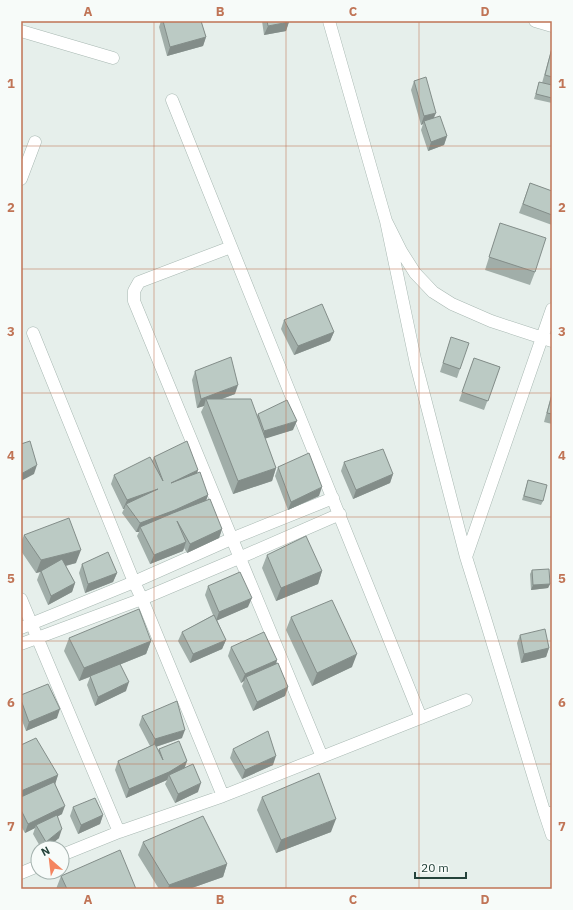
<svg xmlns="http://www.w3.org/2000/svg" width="573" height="910" viewBox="0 0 573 910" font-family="'IBM Plex Sans',sans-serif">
<rect width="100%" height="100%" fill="#e6efeb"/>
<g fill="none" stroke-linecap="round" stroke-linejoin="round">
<defs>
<path id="minor" d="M329,21L386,221L401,251L415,273L433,292L452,304L491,321L552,341
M535,21L552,26
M21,31L113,58
M172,100L421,718
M21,179L35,142
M386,221L416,364L466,557L485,618L544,811L552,814
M231,247L139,282L134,291V301L322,757
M33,333L134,582L142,599L223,796
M466,557L552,309
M21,599L119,832
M21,628L134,582L231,539L333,498
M21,644L142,599L239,558L340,514
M544,811L552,835
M62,855L119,832L223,796L466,700
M21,873L38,866"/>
</defs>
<use href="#minor" stroke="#a8b8b2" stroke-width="13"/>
<use href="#minor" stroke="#fff" stroke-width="12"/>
</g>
<path fill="#a1aea9" d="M161,21H201L206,37L203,46L167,56L159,27Z
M262,21H289L286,31L264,35Z
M552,47V103L534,99L539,82L542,83Z
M414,81L434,118L447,136L444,145L428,151L421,130L423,124L421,125L411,90Z
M530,183L552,191V225L519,213Z
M500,223L535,272L530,285L485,270Z
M284,320L334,332L330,341L294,355L281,329Z
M451,337L460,369L457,378L440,372Z
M474,358L500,367L484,410L459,401Z
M195,371L235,394L222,399L257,416L258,414L293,430L265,438L276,468L272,481L233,494L201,412L204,406L197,408L192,380Z
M552,392V424L544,422Z
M154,457L197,474L208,495L206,500L222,529L219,538L187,553L184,548L183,551L150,564L137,536L139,532H136L122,513L124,509H123L111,484L114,475L152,461Z
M344,462L393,474L390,483L353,499L341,471Z
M278,467L319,496L288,510L275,476Z
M528,480L543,501L541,505L522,500Z
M24,535L76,563L66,566L75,583L72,592L48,605L37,580L40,572L36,573L21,551V542Z
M267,555L322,571L318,584L276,601L262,568Z
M82,564L117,573L113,582L85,593L79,573Z
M532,570L550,584L548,588L531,590L530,574Z
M208,586L248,607L217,620L226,640L222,649L190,663L178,641L182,632L213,615L205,595Z
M291,617L352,667L312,686L286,630Z
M520,635L549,648L546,657L521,663L517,643Z
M69,638L151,641L146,654L119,665L126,691L95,706L87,685L90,677L79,681L64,651Z
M231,647L277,660L276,664L288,687L285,696L253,711L242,686L244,681L241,683L228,656Z
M21,695L57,718L26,731L21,718Z
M142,716L182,738L156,747L158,751L159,749L187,761L184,768L198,792L175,803L165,784L167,780L126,798L115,770L118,761L150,746L139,725Z
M21,745L58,775L55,783L62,814L57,817L59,838L47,848H41L33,834L35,828L25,833L21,826Z
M233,749L273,765L242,779L230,758Z
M262,797L331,832L276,853L257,810Z
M73,807L103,815L100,824L78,834L70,816Z
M143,842L227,864L223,877L189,889H159L138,855Z
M61,876L136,889H56Z"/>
<path fill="#838d89" d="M289,22L286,31L264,35L268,26Z
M206,37L203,46L167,56L170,47Z
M436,113L432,122L424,121L423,124L421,125L424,116Z
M447,136L444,145L428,151L431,142Z
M334,332L330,341L294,355L298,346Z
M238,385L235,394L208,404L206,399L204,406L197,408L201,399Z
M297,421L293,430L261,440L264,431Z
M37,465L34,474L21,481V474Z
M276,468L272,481L233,494L238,481Z
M198,470L195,478L171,483Z
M393,474L390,483L353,499L356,490Z
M322,487L319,496L288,510L291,502Z
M158,489L126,504L124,509H123L127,500Z
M208,495L205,504L140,527L139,532H136L140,523Z
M222,529L219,538L187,553L190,544Z
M186,542L183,551L150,564L154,555Z
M81,550L76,563L36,573L41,560Z
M322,571L318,584L276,601L281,588Z
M117,573L113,582L85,593L88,584Z
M75,583L72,592L48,605L51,596Z
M550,584L548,588L531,590L533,585Z
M252,598L248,607L216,621L219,612Z
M226,640L222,649L190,663L193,654Z
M151,641L146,654L79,681L84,668Z
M549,648L546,657L521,663L524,654Z
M357,654L352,667L312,686L317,673Z
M277,660L274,669L246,677L244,681L241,683L245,674Z
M129,682L126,691L95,706L98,697Z
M288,687L285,696L253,711L257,702Z
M60,709L57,718L26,731L29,722Z
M185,730L182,738L152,748L155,739Z
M276,756L273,765L242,779L245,770Z
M187,761L184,770L169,775L167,780L126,798L129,789Z
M58,775L54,788L21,801V791Z
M201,783L198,792L175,803L178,794Z
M65,806L62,814L37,827L36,825L35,828L25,833L28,824Z
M103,815L100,824L78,834L81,825Z
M336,819L331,832L276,853L281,840Z
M62,829L59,838L47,848H44L46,842Z
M227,864L223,877L189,889H168L169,885Z"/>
<path fill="#bbcac4" stroke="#838d89" d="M163,21H201L206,37L170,47Z
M267,21H289V22L268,26Z
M552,48V77L545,75Z
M426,77L436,113L424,116L414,81Z
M539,82L552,85V98L536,94Z
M440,116L447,136L431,142L424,121Z
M530,183L552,191V215L523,204Z
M500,223L546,238L535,272L489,257Z
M322,304L334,332L298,346L284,320Z
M451,337L469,343L460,369L443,363Z
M231,357L238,385L201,399L195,371Z
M474,358L500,367L488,401L462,392Z
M552,395V414L547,413Z
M206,399H251L276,468L238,481Z
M287,400L297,421L264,431L258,414Z
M30,441L37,465L21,474V444Z
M187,441L198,470L171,483L200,472L208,495L175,510L140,523L126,504L158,489L127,500L114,475L150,457L163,481L154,457Z
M383,449L393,474L356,490L344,462Z
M309,453L322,487L291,502L278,467Z
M528,480L547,485L543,501L524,496Z
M210,499L222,529L190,544L177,521L186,542L154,555L140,527L173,513Z
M69,518L81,550L41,560L24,535Z
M306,536L322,571L281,588L267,555Z
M108,552L117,573L88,584L82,564Z
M62,559L75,583L51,596L41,571Z
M549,569L550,584L533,585L532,570Z
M240,572L252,598L219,612L208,586Z
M332,600L357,654L317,673L291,617Z
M139,609L151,641L84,668L69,638Z
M214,615L226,640L193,654L182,632Z
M545,629L549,648L524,654L520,635Z
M264,632L277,660L245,674L231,647Z
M278,663L288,687L257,702L246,677Z
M120,664L129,682L98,697L90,676Z
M48,684L60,709L29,722L21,700V695Z
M177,701L185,730L155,739L142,716Z
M268,731L276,756L245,770L233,749Z
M36,738L58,775L21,791V745Z
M179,741L187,761L169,772L129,789L118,761L155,744L163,760L159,749Z
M193,764L201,783L178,794L169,775Z
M319,773L336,819L281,840L262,797Z
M54,782L65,806L28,824L21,810V797Z
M95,798L103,815L81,825L73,807Z
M57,815L62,829L46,842L36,825Z
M203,816L227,864L169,885L143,842Z
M120,850L136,889H67L61,876Z"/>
<path fill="none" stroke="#c07456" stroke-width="1" stroke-opacity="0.55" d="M154,21V889M286,21V889M419,21V889M21,146H552M21,269H552M21,393H552M21,517H552M21,641H552M21,764H552"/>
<rect width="573" height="910" fill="none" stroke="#f7fbf9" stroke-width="44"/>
<g transform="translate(50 860) rotate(332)"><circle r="19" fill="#f7fbf9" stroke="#a3b1ad"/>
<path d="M0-3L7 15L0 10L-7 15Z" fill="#f4845f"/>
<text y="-6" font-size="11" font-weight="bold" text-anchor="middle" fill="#24423a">N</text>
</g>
<path d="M415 872v6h51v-6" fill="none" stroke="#24423a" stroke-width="2"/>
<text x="421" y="872" font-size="12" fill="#24423a" stroke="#f7fbf9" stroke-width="3" paint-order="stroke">20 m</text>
<rect x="22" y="22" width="529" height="866" fill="none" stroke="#c07456" stroke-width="1.5"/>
<g font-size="13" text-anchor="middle" font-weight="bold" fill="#c07456">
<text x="88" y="16">A</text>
<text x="220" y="16">B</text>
<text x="353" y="16">C</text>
<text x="485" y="16">D</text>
<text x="11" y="88">1</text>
<text x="562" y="88">1</text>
<text x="11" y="212">2</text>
<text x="562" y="212">2</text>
<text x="11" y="336">3</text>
<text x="562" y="336">3</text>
<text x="11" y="460">4</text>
<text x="562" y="460">4</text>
<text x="11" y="583">5</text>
<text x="562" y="583">5</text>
<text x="11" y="707">6</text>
<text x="562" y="707">6</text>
<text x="11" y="831">7</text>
<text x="562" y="831">7</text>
<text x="88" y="904">A</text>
<text x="220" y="904">B</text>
<text x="353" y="904">C</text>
<text x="485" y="904">D</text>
</g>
</svg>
